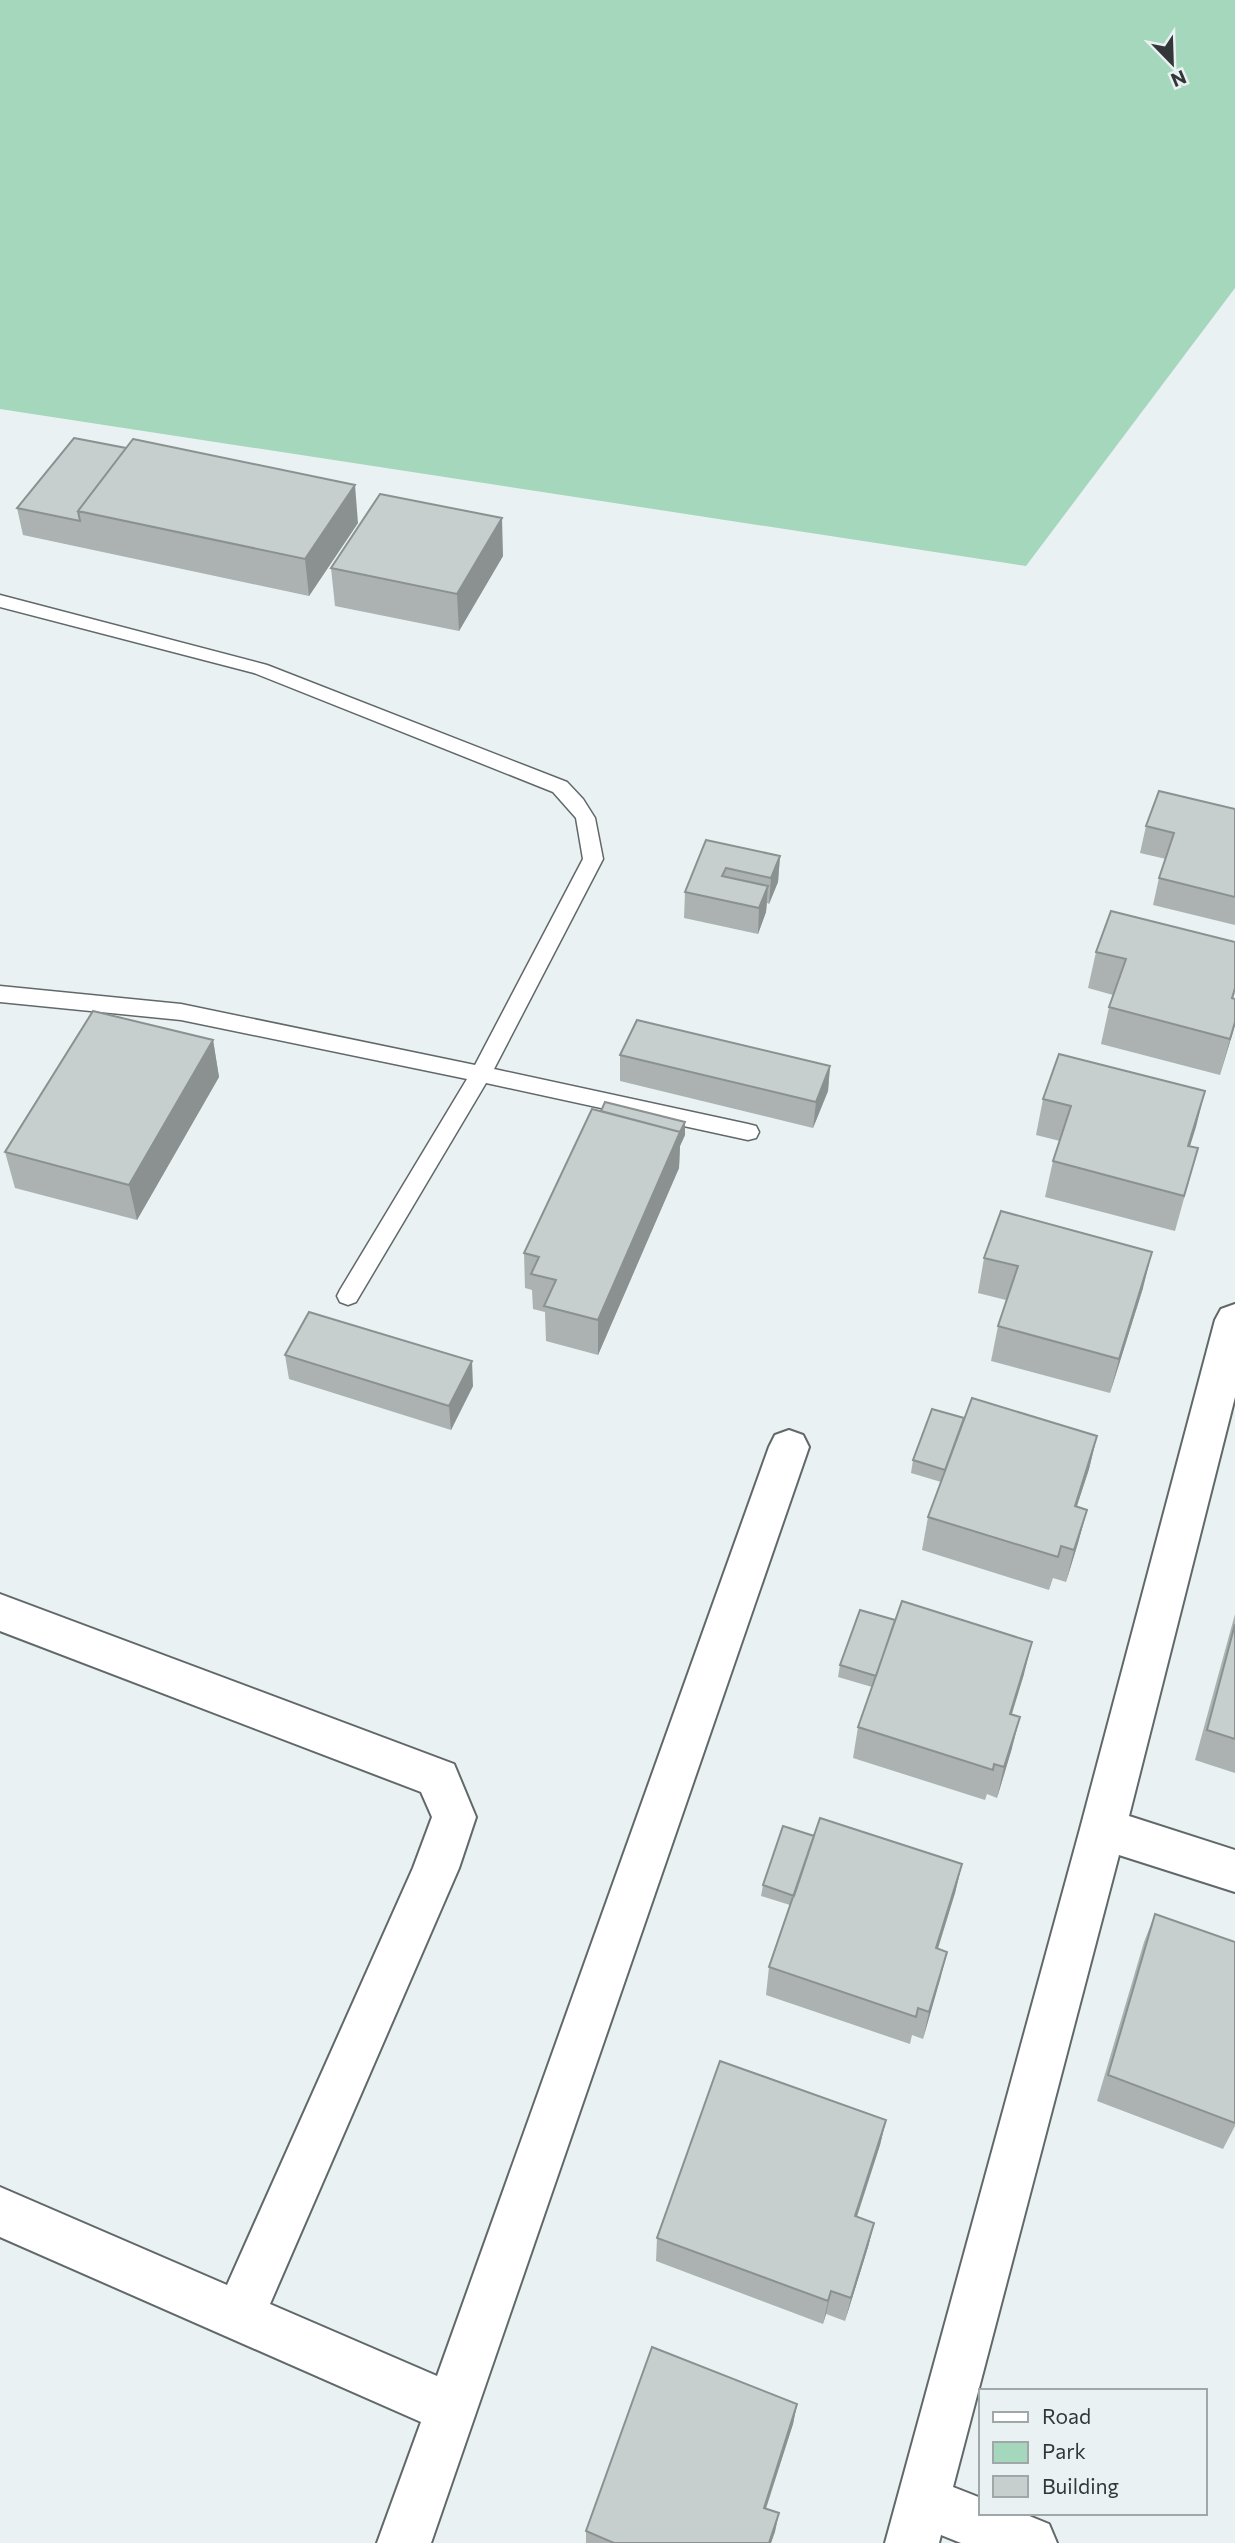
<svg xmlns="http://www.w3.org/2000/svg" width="1235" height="2543" viewBox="0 0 1235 2543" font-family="Commissioner,sans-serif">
<rect width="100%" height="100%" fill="#e9f1f3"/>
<path fill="#a4d7bb" d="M0,0H1235V288L1026,566L0,409Z"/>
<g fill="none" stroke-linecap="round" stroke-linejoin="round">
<defs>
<path id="service" d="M0,595L267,665L567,782L583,799L595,818L603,859L494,1069L748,1124L756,1126L759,1132L756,1138L748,1140L486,1083L356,1302L348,1305L340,1302L337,1296L340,1290L467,1079L181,1020L0,1002V986L181,1004L475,1065L583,859L576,818L553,792L254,673L0,607Z"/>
<path id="minor" d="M1235,1304V1397L1129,1816L1235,1850V1892L1119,1855L953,2487L981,2498V2513H1022L1049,2524L1057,2543H961L941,2535L939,2543H885L1080,1829L1215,1320L1221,1309Z
M789,1430L803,1435L809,1447L431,2543H377L421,2422L0,2237V2187L227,2285L413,1868L432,1817L421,1792L0,1631V1594L454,1764L476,1817L459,1868L270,2304L437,2376L769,1447L775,1435Z"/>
</defs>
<use href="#service" stroke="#61686a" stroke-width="3"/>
<use href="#minor" stroke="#61686a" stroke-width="4"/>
<use href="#service" fill="#fff" fill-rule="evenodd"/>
<use href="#minor" fill="#fff" fill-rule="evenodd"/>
</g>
<path fill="#abb2b1" d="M17,508L358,523L309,596L23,535Z
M503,556L459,631L335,606L331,568Z
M1235,809V925L1153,905L1159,878L1166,859L1140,853L1146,826Z
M706,840L780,856L778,882L769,904L767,903L766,912L758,934L684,918L685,892Z
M1111,911L1235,993L1233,998L1235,1025L1220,1075L1101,1044L1109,1007L1113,995L1088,988L1096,952Z
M213,1040L219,1077L137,1220L15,1188L5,1152Z
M620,1055L830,1066L828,1091L813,1128L620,1081Z
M1205,1091L1190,1146L1198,1148L1175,1231L1045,1197L1053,1161L1060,1141L1036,1135L1043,1099Z
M601,1111L685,1122V1135L680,1146L679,1168L598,1355L546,1341L545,1312L533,1309L532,1290L525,1288L524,1253Z
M984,1258L1143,1288L1110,1393L991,1361L998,1326L1006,1300L978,1293Z
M285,1355L473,1386L451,1430L289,1379Z
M964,1418L1097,1436L1089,1469L1077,1506L1087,1510L1078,1543L1066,1582L1053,1578L1049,1590L922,1550L928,1517L941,1482L911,1473L913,1460Z
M1235,1614V1773L1195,1760Z
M840,1665L1024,1674L1012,1714V1748L997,1798L987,1794L985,1800L853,1758L858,1727L872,1687L838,1677Z
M814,1836L962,1864L955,1893L938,1949L947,1952L923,2039L912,2035L910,2044L766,1995L769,1967L790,1905L761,1896L763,1885Z
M1155,1914L1235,1942V2126L1223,2149L1097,2101L1144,1942Z
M886,2120L880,2145L857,2217L874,2223L868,2247L845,2321L826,2314L823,2324L656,2261L657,2238Z
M797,2404L793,2424L766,2509L779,2513L771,2543H586V2531Z"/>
<path fill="#8b9190" d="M355,485L358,523L309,596L305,559Z
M502,518L503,556L459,631L457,594Z
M780,856L778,882L769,904L771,878Z
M768,886L766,912L758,934L759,908Z
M1235,1022V1025L1220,1075L1230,1039Z
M213,1040L219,1077L137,1220L129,1185Z
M830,1066L828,1091L813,1128L816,1102Z
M1205,1091L1196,1127L1179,1181L1188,1146Z
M685,1122V1135L680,1146L679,1168L598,1355V1320Z
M1152,1252L1143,1288L1110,1393L1119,1359Z
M472,1361L473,1386L451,1430L449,1406Z
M1097,1436L1089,1469L1066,1539L1075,1506Z
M1087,1510L1078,1543L1066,1582L1074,1550Z
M1032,1642L1024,1674L1002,1745L1010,1714Z
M1020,1717L1012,1748L997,1798L1004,1767Z
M962,1864L955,1893L929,1976L936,1948Z
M947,1952L940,1980L923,2039L929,2012Z
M886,2120L880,2145L849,2240L855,2216Z
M874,2223L868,2247L845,2321L851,2298Z
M831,2291L826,2314L823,2324L828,2301Z
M797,2404L793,2424L760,2526L764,2508Z
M779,2513L775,2532L771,2543H769Z"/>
<path fill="#c7cfce" stroke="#8b9190" stroke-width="2" d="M74,438L126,448L78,511L80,521L17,508Z
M133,439L355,485L305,559L78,511Z
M380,494L502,518L457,594L331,568Z
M1159,791L1235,809V897L1159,878L1174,833L1146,826Z
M706,840L780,856L771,878L726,868L722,876L768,886L759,908L685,892Z
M1111,911L1235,942V988L1232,998L1235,999V1022L1230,1039L1109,1007L1126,959L1096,952Z
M93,1011L213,1040L129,1185L5,1152Z
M637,1020L830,1066L816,1102L620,1055Z
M1059,1054L1205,1091L1188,1146L1198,1148L1184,1196L1053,1161L1071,1106L1043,1099Z
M605,1102L685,1122L680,1132L601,1111Z
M592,1109L680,1132L598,1320L544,1306L556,1280L531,1274L539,1257L524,1253Z
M1001,1211L1152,1252L1119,1359L998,1326L1018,1266L984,1258Z
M309,1312L472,1361L449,1406L285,1355Z
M972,1398L1097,1436L1075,1506L1087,1510L1074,1550L1061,1546L1058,1557L928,1517Z
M932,1409L964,1418L945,1470L913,1460Z
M902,1601L1032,1642L1010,1714L1020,1717L1004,1767L994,1764L993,1770L858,1727Z
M860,1610L895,1620L876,1676L840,1665Z
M1235,1624V1739L1207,1730Z
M820,1818L962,1864L936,1948L947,1952L929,2012L918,2008L916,2017L769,1967Z
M783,1826L814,1836L794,1896L763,1885Z
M1155,1914L1235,1942V2123L1108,2075Z
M720,2061L886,2120L855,2216L874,2223L851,2298L831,2291L828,2301L657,2238Z
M652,2347L797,2404L764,2508L779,2513L769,2543H614L586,2531Z"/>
<rect x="979" y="2389" width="228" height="126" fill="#e9f1f3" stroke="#a0a7a8" stroke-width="2"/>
<rect x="993" y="2412" width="35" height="10" fill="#ffffff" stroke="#a0a7a8" stroke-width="2"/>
<text x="1042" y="2424" font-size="21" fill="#333738">Road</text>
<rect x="993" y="2442" width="35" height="21" fill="#a4d7bb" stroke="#a0a7a8" stroke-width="2"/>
<text x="1042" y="2459" font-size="21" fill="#333738">Park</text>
<rect x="993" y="2476" width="35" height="21" fill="#c7cfce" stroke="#a0a7a8" stroke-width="2"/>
<text x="1042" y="2494" font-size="21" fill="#333738">Building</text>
<g transform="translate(1172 63) rotate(157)" stroke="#e9f1f3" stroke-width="5" paint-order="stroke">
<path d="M0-5L12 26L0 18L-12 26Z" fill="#333738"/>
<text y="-10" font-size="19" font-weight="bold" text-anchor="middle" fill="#333738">N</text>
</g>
</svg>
